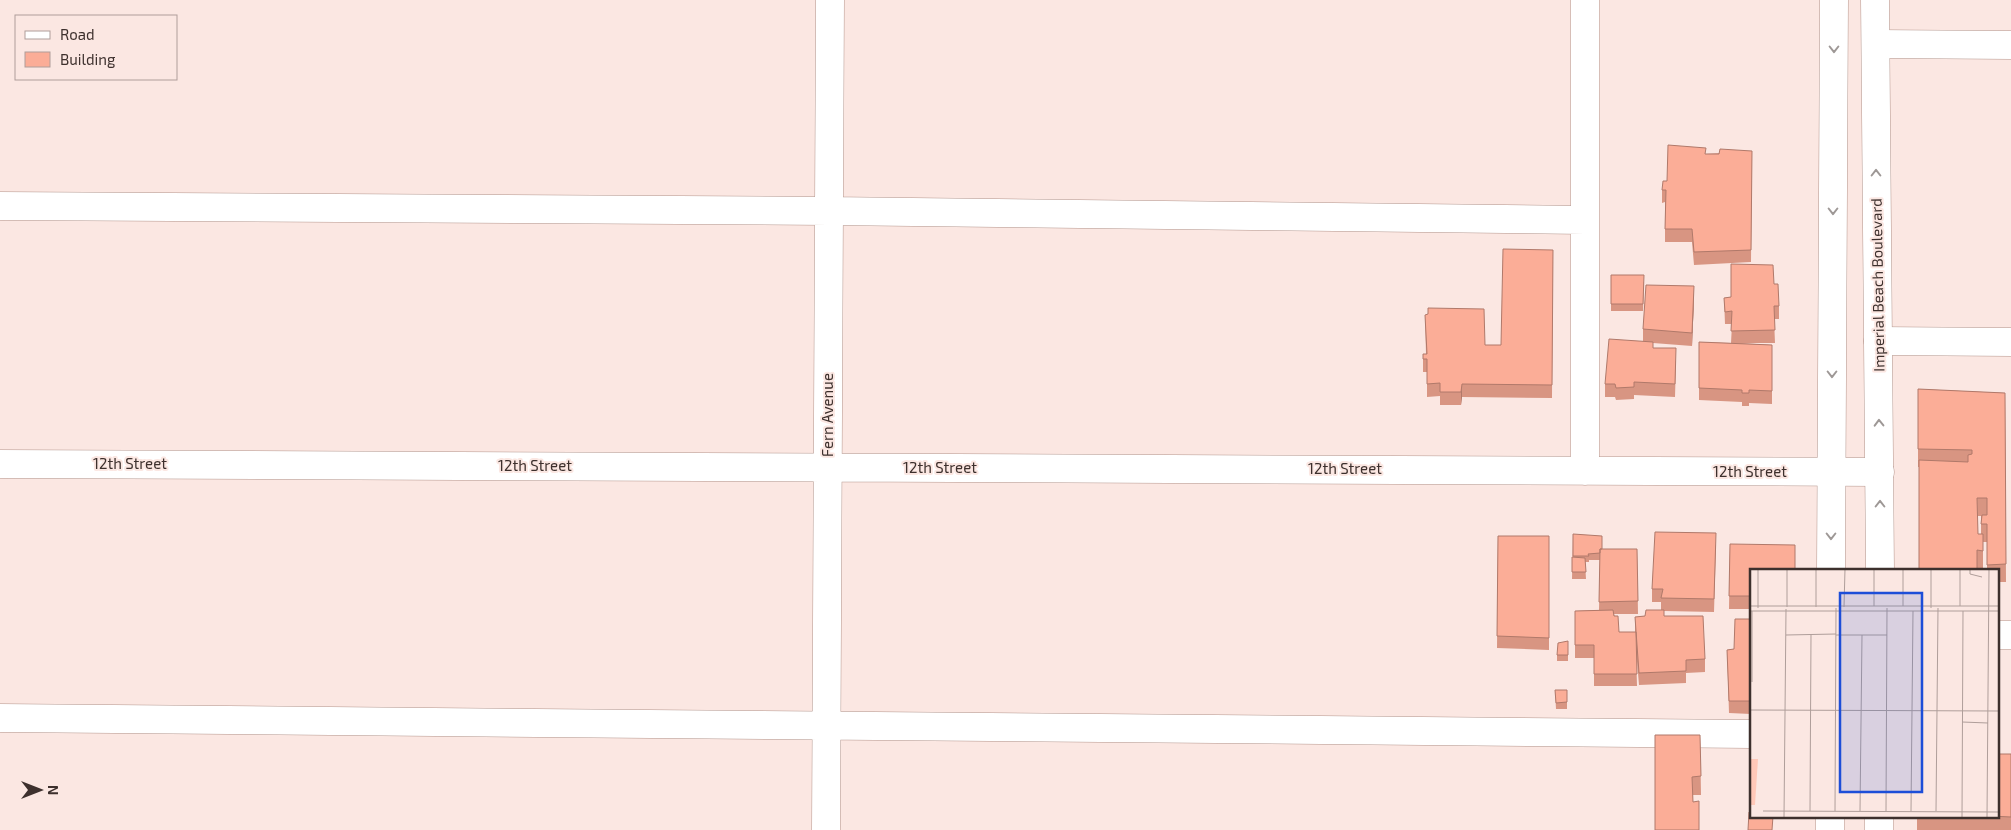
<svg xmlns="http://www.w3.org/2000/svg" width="2011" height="830" viewBox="0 0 2011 830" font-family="'Exo 2',sans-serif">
<rect width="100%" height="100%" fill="#fbe7e2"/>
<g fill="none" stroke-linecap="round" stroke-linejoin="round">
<defs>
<path id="minor" d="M1585,0V471
M1876,44L2011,45
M0,206L829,211L1585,220
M1878,341L2011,342
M0,464L1880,472
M1997,635H2011
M0,718L1751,734
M826,830L830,0"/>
<path id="major" d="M1875,0L1880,570
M1831,570L1834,0
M1830,830V816
M1879,830V816"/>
</defs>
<use href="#minor" stroke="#b3958c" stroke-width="29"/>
<use href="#major" stroke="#b3958c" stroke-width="29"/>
<use href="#minor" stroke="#fff" stroke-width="28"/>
<use href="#major" stroke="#fff" stroke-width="28"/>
</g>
<path fill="#d89582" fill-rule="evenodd" d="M1752,151L1751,262L1694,265L1692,242H1665V202L1662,203V190L1667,181L1706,154Z
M1553,250L1552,398L1462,397L1461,405H1440V396L1427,397V372H1423V359L1426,354L1425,315L1485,345H1501Z
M1611,275L1644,282L1643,311H1611Z
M1774,284L1779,306V319H1774L1775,343H1741L1772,345V404L1749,403V406H1742V402L1699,400V342L1731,343L1732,324H1725L1724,298L1731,297Z
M1694,299L1692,346L1653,343V348L1676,361L1675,397L1634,395V399L1616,400L1615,397H1605V384L1643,341V329Z
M1918,389L2005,393L2006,582H1997V570H1987V542H1983V569L1977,568L1919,467H1918ZM1977,516H1981V534H1978Z
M1573,534L1602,549H1637L1638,614H1614L1619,632H1635V617L1645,616L1661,610V602H1652V589L1716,545L1714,612L1664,611V616L1705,659V672L1686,673V683L1639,685L1636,649L1637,686H1594V658H1575V611L1599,610L1600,560H1589V562H1585L1586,579H1572Z
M1498,536H1549V650L1497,648Z
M1730,544L1751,570V609H1729Z
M1751,619V714L1729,713L1727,650L1734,649Z
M1568,641V661H1557V655Z
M1555,690H1567V709H1556Z
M1655,735H1700L1701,795H1693V802L1699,830Z
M2011,754V830H1917V816H1997Z"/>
<path fill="#b0796a" d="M1694,286V299L1692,346V333Z
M1462,384V397L1461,405V392Z"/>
<path fill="#fbad97" stroke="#b0796a" d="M1668,145L1706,148L1705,154H1719L1720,149L1752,151L1751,250L1694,252L1692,229H1665L1666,190H1662L1663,181H1667Z
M1503,249L1553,250L1552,385L1462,384L1461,392H1440V383L1427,384V359H1423V354H1427L1425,315L1428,314V308L1484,309L1485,345H1501Z
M1731,264L1773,265L1774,284H1778L1779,306H1774L1775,330L1731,331L1732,311L1725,312L1724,298L1731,297Z
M1611,275H1644L1643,304H1611Z
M1646,285L1694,286L1692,333L1643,329Z
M1609,339L1653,342V348H1676L1675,384L1634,382V387L1616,388L1615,384H1605Z
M1699,342L1772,345V391L1749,390V393H1742V390L1699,388Z
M1918,389L2005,393L2006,564L1987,565V524H1981L1982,515H1987V498H1977L1978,534H1983V551L1977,550V570H1919V460L1968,462V455L1972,454V450L1918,449Z
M1655,532L1716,533L1714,599L1661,598L1663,589H1652Z
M1573,534L1602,536V549H1600V553L1588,554L1589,556H1573Z
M1498,536H1549V638L1497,636Z
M1730,544L1795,545V570H1751V596H1729Z
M1600,549H1637L1638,601L1599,602Z
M1572,557L1585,558L1586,572H1572Z
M1613,610L1614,616H1618L1619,632H1636L1637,674H1594V645H1575V611Z
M1646,610H1664V616H1703L1705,659L1686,660V671L1639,673L1635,617L1645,616Z
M1735,619H1751V701H1729L1727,650L1734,649Z
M1568,641V655H1557L1558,643Z
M1555,690H1567V702L1556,703Z
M1655,735H1700L1701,776L1692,777L1693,802L1699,801V830H1655Z
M1997,754H2011V817L1991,816H1997Z
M1749,812H1751V816H1773L1772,830H1748Z"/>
<defs><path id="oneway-chevron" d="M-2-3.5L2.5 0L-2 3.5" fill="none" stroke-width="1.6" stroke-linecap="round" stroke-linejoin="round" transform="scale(1.25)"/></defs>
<g stroke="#9e9896">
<use href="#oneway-chevron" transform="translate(1834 49) rotate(90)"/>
<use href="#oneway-chevron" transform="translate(1876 173) rotate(-90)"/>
<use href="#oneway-chevron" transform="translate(1833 211) rotate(90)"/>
<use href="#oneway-chevron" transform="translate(1832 374) rotate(90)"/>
<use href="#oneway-chevron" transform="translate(1879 423) rotate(-91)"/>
<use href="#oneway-chevron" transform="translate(1880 504) rotate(-90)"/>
<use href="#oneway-chevron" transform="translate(1831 536) rotate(90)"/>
</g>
<g text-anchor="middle" stroke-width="4" stroke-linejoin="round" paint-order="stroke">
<g font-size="15" fill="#3d302d" stroke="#fbe7e2">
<text transform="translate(1878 285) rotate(-91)" y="5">Imperial Beach Boulevard</text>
<text transform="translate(828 415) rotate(-90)" y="5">Fern Avenue</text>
<text x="130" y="469">12th Street</text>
<text x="535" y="471">12th Street</text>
<text x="940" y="473">12th Street</text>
<text x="1345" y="474">12th Street</text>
<text x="1750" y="477">12th Street</text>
</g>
</g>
<g transform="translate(1750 569)">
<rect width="249" height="249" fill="#fbe7e2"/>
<path d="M0,190H8L5,236H0Z" fill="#ffc8b8"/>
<path fill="none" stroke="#af9e9a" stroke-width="1" d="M153,0V37M220,0V5L232,8M0,37H249M124,37V0M210,37V0M37,38V0M66,38V0M94,38L95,0M8,39V0M181,39V0M0,42H249M36,66L86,65M86,66H137M2,113V42M0,141L249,142M212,153L238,154M13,242L249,243M60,242L61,65M85,242L86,39M110,242L112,66M136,242L137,39M161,242L163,42M186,242L188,39M34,248L36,40M212,248L213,42M237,248L239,0"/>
<path fill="#1d4ed8" fill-opacity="0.15" stroke="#1d4ed8" stroke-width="2.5" d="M90,24H172V223H90Z"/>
<rect width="249" height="249" fill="none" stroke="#3d302d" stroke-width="2.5"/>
</g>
<rect x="15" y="15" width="162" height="65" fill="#fbe7e2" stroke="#af9e9a"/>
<rect x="25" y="31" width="25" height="8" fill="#ffffff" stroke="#af9e9a"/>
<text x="60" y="40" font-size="15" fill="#3d302d">Road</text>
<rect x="25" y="52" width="25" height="15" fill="#fbad97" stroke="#af9e9a"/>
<text x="60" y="65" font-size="15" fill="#3d302d">Building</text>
<g transform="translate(40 790) rotate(90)" stroke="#fbe7e2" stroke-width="4" paint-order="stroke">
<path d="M0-4L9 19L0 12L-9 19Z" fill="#3d302d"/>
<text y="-8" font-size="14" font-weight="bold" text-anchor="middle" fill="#3d302d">N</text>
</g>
</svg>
